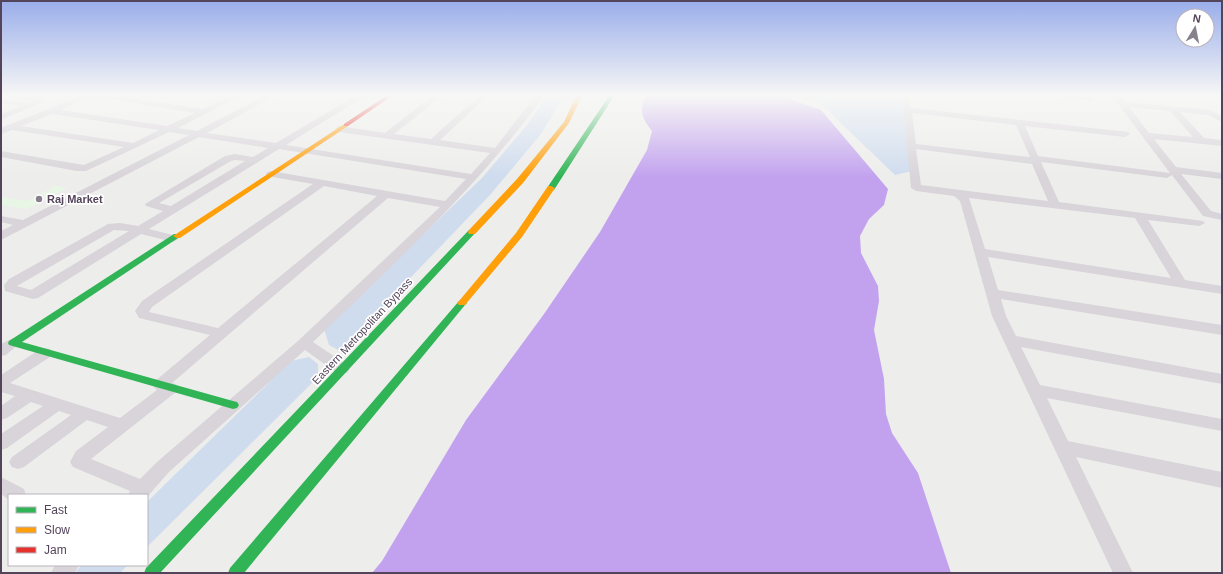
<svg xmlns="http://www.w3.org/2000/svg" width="1223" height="574" viewBox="0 0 1223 574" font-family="Helvetica,sans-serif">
<rect width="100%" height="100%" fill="#edeeec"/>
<path fill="#e8f6e6" d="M56,186L67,188L27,209L1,205V197L27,201Z"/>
<path fill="#cfdcee" d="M547,96H564L541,134L490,195L340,351L329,345L324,329L482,178L527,125Z
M786,96H901L912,171L895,175L820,103Z
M309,357L318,364V377L147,547V502L291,361Z
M82,565H128L120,573H81L76,571Z"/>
<path fill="#c2a2ee" d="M646,96H781L821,110L888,189L884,205L869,219L860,236L861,253L878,286L879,301L874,330L884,379L886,414L892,433L918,473L951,573H372L382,561L466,420L544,314L600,232L647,150L652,131C643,119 638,111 646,96Z"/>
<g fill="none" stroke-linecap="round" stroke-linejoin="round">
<path fill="#d8d4d9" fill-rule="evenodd" d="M11,96H30L45,101L1,120V114L21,106L1,103V99L28,103L32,102Z
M80,96H92L61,110L167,126L195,113L93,96H116L203,109L229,96H240L178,128L197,131L264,96H275L207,133L276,143L355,96H365L286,145L471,174L490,153L339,132L335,129L339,126L385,133L432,96H442L394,134L431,139L479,96H488L440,140L495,148L535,96H544C477,188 394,264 313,342L347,365L350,369L347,373L342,374L337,373L305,350L169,472L147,497V495H128L130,491L73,467L70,462L76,451L108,427L87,420L24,467L18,469L12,467L9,462L12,457L71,415L59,411L7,448L1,450V434L43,406L31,402L7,418L1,420V406L15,396L1,392V375L40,349L45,348L50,349L52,353L50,357L10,383L120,418L157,390L152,385L155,381L210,335L139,318L135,311L142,301L313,184L267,176L266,174L267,172L271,171L445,201L466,179L279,149L149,229L177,236L179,238L177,240L173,242L141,234L38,298L33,299L5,291L4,285L9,279L108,224L120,223L138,226L163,211L146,206L145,204L225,156L235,154L253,157L268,148L199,137L1,240V231L13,225L1,222V216L23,220L189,135L169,132L86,171H77L1,157V151L84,165L124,147L12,130L1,134V128ZM52,114L159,130L133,143L21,126ZM235,160L245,161L171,206L159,203L231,161ZM324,186L377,196L218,328L149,312L152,307ZM388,198L440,207L299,340L157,462L140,479L91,459L176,392L178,388L176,384L172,383ZM114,230L129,231L31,290L17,286Z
M902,96H910L911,108L1128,132L1130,134L1125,137L1025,126L1038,156L1170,173L1112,96H1121L1125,102L1210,110L1222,116V122L1208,115L1180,112L1204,138L1222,140V146L1154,139L1176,167L1222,173V179L1181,174L1211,211L1222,214V220L1203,216L1172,175L1167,178L1041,162L1059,202L1203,221L1205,223L1199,226L1148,220L1185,280L1222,286V294L988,257L998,290L1222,325V335L1001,299L1006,316L1016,336L1222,374V384L1021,347L1040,385L1222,419V431L1047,398L1068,441L1222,472V488L1076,457L1133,573H1113L992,316L960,201L954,196L916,191L911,188ZM1129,107L1170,111L1193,137L1149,133ZM912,113L1016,125L1030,157L916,144ZM916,149L1032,164L1048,201L921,185ZM969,198L1135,218L1171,278L985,249Z
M1057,96H1089L1094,99L1090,101Z
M13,338L18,340L20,343L6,355L1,356V344Z
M1,477L24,489L26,495H9V500L1,494Z
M55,565H79L75,573H51Z"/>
<path fill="#30b455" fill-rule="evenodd" d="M609,96H614L554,190H548L547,188Z
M469,230H475L476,232L160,573H144L146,568Z
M174,234H177L181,236L22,342L233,401L237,402L239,405L237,408L233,409L9,345L8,343L9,341Z
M462,300L465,301L467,303L465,305L244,573H228L230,568L459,301Z"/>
<path fill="#ff9f0a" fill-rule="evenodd" d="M576,96H582L569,123L523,183L475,234H469L468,232L469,230L517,179L564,122Z
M346,123L349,125L348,126L180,238H177L173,236Z
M548,186H551L555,188L522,237L465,305H459L457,303L459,301L516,233Z"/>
<path fill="#e5322d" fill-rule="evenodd" d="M386,96H392L348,126H344V124Z"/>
</g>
<linearGradient id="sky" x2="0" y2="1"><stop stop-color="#99adea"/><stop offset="0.54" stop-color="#f7f7f6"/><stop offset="1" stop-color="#f7f7f6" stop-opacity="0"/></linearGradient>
<rect width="1223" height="177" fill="url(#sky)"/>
<circle fill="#89808d" stroke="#fff" stroke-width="1.5" cx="39" cy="199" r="4"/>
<g text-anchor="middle" stroke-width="3.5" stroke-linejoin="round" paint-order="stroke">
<g font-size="11" font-weight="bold" fill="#53445a" stroke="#fff" text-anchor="start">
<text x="47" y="203">Raj Market</text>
</g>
<g font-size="11" fill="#53445a" stroke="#fff">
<text transform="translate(362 331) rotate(-47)" y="4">Eastern Metropolitan Bypass</text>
</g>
</g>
<rect width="1223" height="574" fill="none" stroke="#53445a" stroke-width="4"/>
<rect x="8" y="494" width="140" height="72" fill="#ffffff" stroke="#bab4bd"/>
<rect x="16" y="507" width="20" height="6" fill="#30b455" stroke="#bab4bd"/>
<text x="44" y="514" font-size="12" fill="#53445a">Fast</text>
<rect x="16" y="527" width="20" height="6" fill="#ff9f0a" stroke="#bab4bd"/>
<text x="44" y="534" font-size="12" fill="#53445a">Slow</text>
<rect x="16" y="547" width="20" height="6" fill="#e5322d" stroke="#bab4bd"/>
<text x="44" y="554" font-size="12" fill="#53445a">Jam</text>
<g transform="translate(1195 28) rotate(10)"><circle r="19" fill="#ffffff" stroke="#bab4bd"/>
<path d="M0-3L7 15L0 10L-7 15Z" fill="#89808d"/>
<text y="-6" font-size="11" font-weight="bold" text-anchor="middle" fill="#53445a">N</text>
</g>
</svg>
